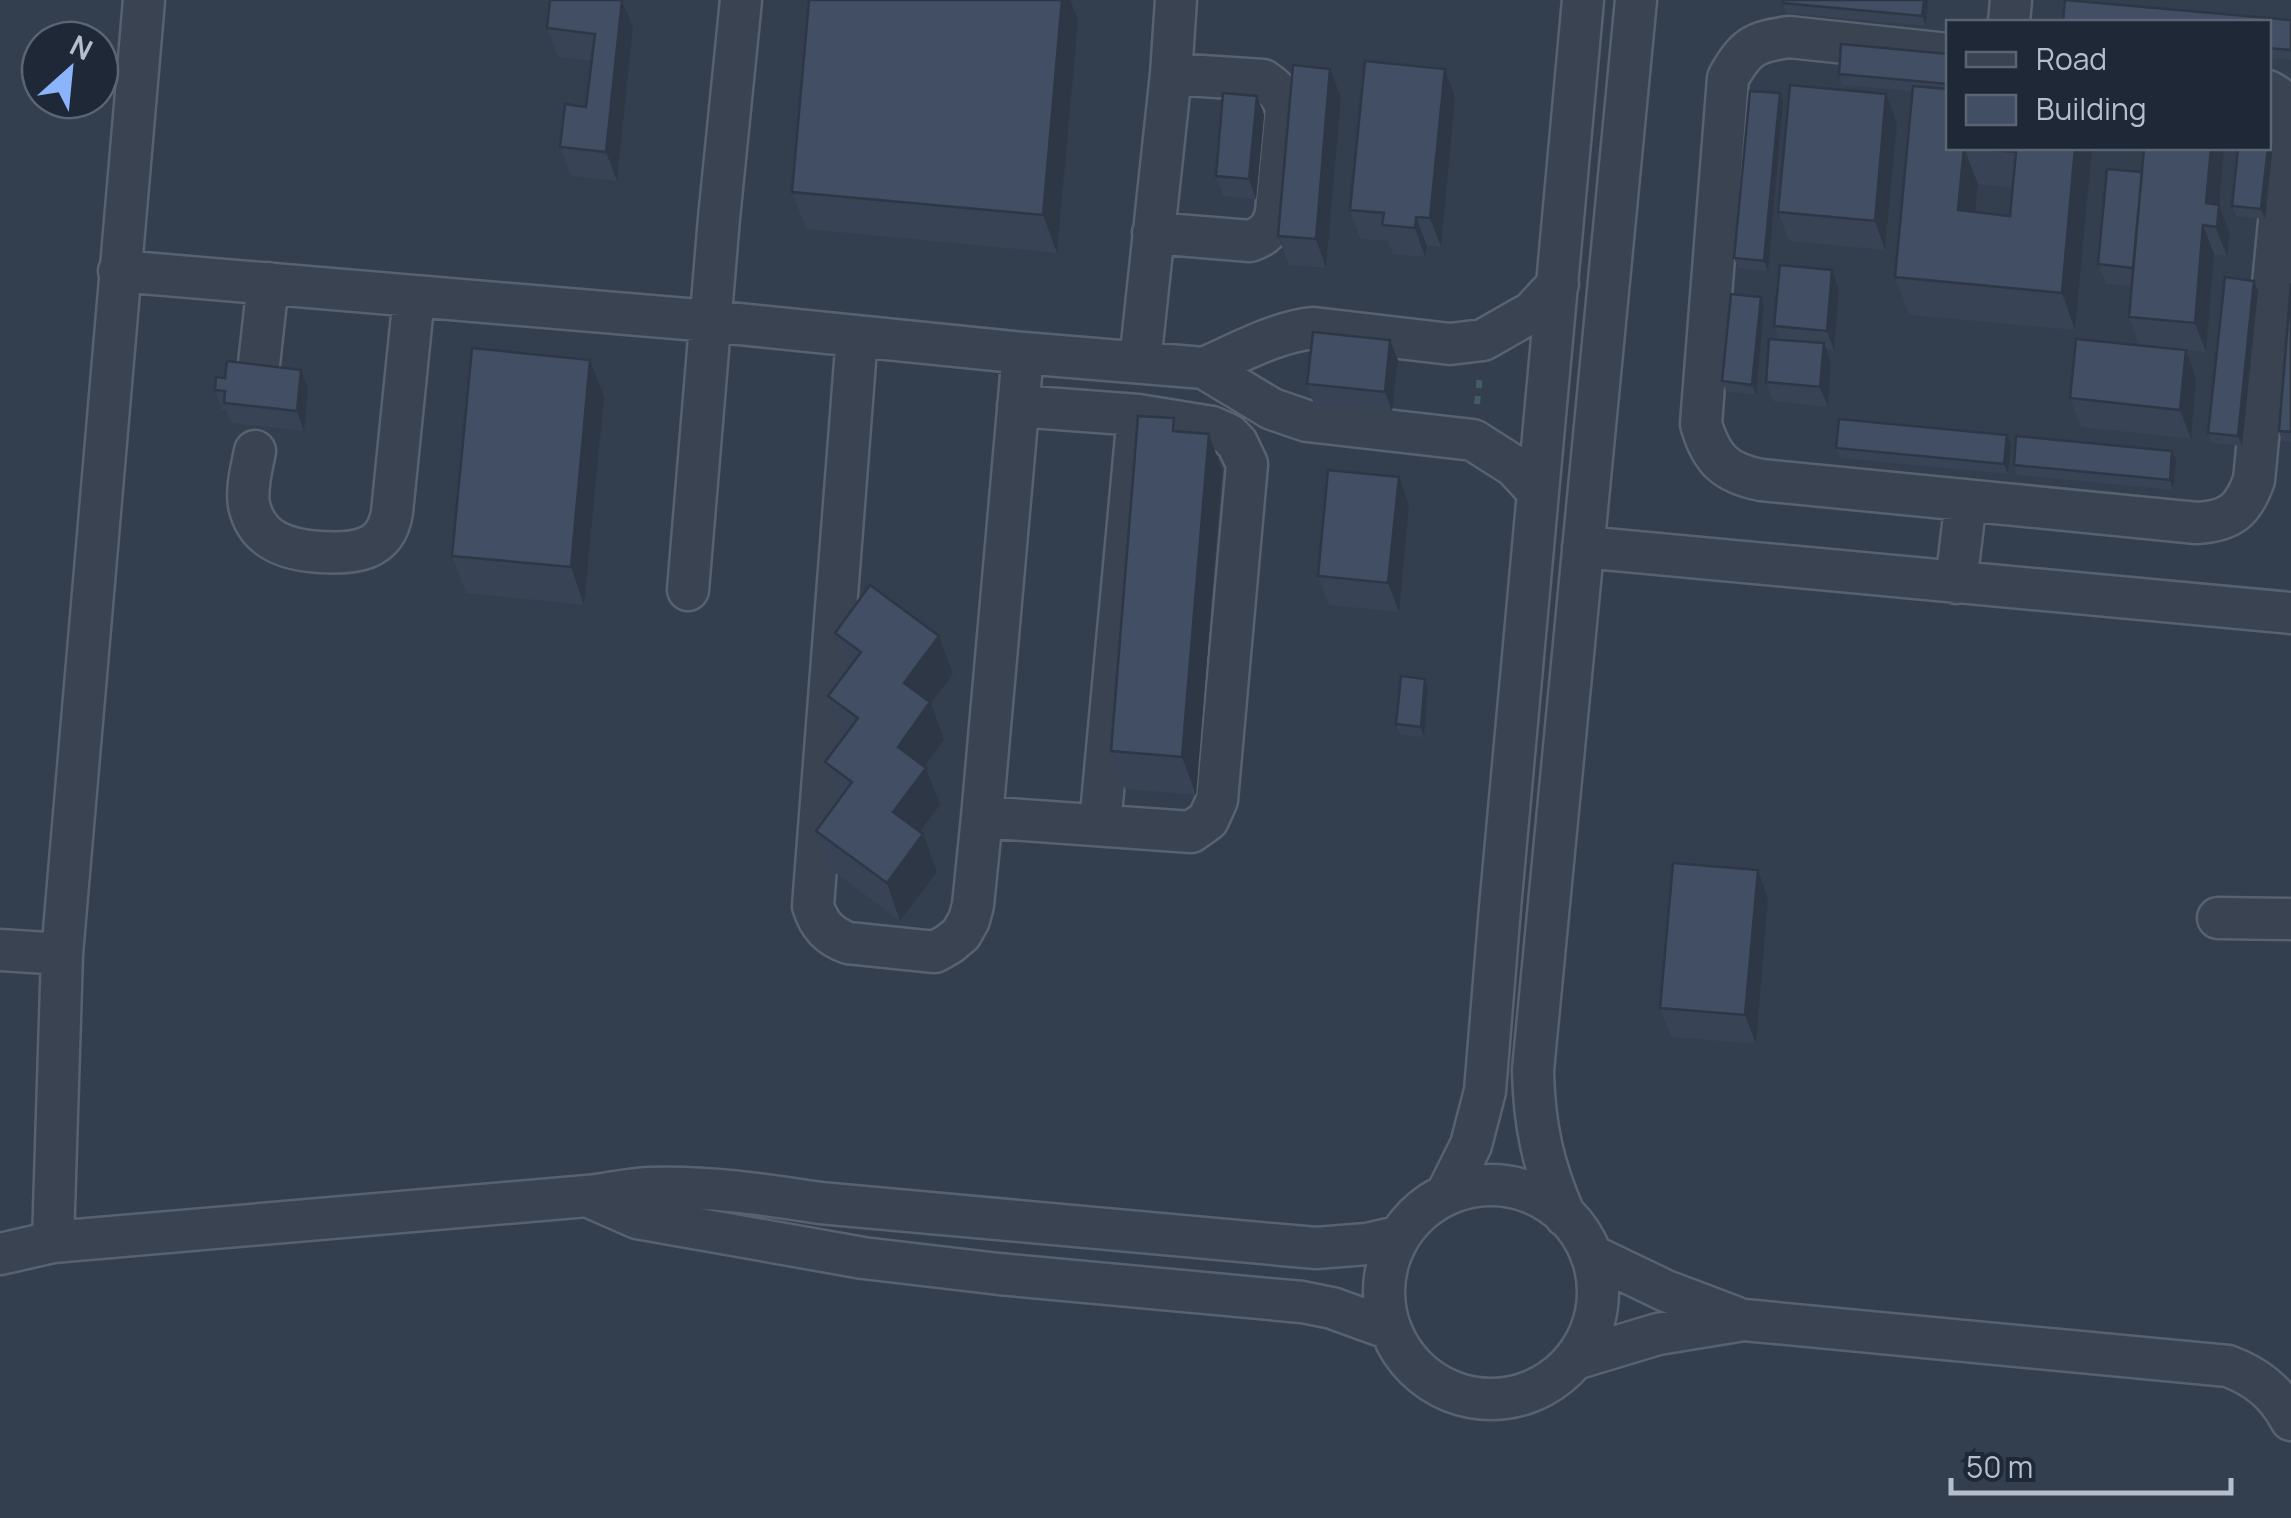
<svg xmlns="http://www.w3.org/2000/svg" width="2291" height="1518" viewBox="0 0 2291 1518" font-family="Manrope,sans-serif">
<rect width="100%" height="100%" fill="#253143"/>
<path fill="#333e4f" fill-rule="evenodd" d="M0,0H2291V1518H0ZM1948,22H2268V148H1948ZM40,40H100V100H40Z"/>
<g fill="none" stroke-linecap="round" stroke-linejoin="round">
<defs>
<path id="minor" d="M2009,22L2011,0
M1948,54L1789,37C1754,42 1746,46 1728,78L1701,424C1711,459 1725,473 1761,480L2197,523C2230,521 2243,511 2254,480L2288,129C2289,112 2285,99 2268,91
M1153,233L1250,241C1265,236 1273,228 1276,212L1286,108C1281,94 1275,88 1263,80L1171,74
M119,271L710,321L1023,353L1204,368L1272,409L1307,421L1473,440L1514,466L1538,492
M857,336L813,906C819,925 829,936 848,943L935,952L949,944L961,934L969,920L973,905L982,817L1023,353
M1140,362L1171,74L1176,0
M259,364L268,283
M1204,368C1239,353 1275,332 1314,328L1450,344L1483,340L1532,312L1558,284
M255,451C252,467 246,488 249,505C257,541 287,550 320,552C353,554 386,552 392,512L414,296
M1583,547L2291,613
M1956,583L1966,500
M688,590L719,218L741,0
M982,817L1191,832L1208,820L1217,800L1247,464L1237,443L1228,434L1212,427L1138,415L1018,406
M1100,825L1138,415
M2218,918L2291,919
M0,950L62,954
M1384 1292a107 107 0 1 1 214 0a107 107 0 1 1-214 0Z
M1446,1195L1471,1145L1485,1091L1500,908L1583,0
M587,1196L637,1218L863,1258L999,1274L1302,1302L1332,1308L1390,1329
M1565,1216C1543,1166 1534,1125 1533,1070L1636,0
M53,1242L62,954L144,0
M0,1254L53,1242L587,1196C607,1194 628,1189 649,1188C706,1186 763,1194 820,1203L1316,1248L1367,1244L1398,1237
M1591,1255L1666,1291L1735,1317
M1575,1359L1658,1334L1744,1320L2228,1366C2257,1377 2276,1392 2291,1420"/>
</defs>
<use href="#minor" stroke="#57616f" stroke-width="45"/>
<path stroke="#455c60" stroke-width="6" stroke-dasharray="8 8" stroke-linecap="butt" d="M1477,404L1480,376"/>
<use href="#minor" stroke="#394352" stroke-width="40"/>
</g>
<path fill="#384355" fill-rule="evenodd" d="M550,0H623L633,27L617,181L571,176L560,147L586,107L592,61L558,57L547,28Z
M1928,0L1926,26L1787,13L1783,3Z
M1078,20L1057,253L806,229L792,192Z
M2291,20V60L2268,58V22Z
M1948,54V148H2092L2075,330L1909,315L1895,277L1912,91L1842,85L1839,74ZM1978,184L2013,188L2010,216L1975,212Z
M1330,69L1341,98L1326,268L1289,265L1278,236Z
M1445,69L1455,98L1441,247L1427,246L1425,257L1393,254L1388,241L1360,239L1350,210Z
M1780,93L1783,103L1768,271L1738,268L1734,258Z
M1886,94L1897,123L1885,250L1789,241L1778,212Z
M1257,96L1264,115L1256,199L1223,196L1216,176Z
M2273,144L2265,219L2236,216L2232,206Z
M2144,148H2224L2219,205L2230,234L2227,256L2214,254L2206,352L2186,350L2196,379L2191,439L2081,427L2070,398L2139,345L2129,317L2132,286L2106,284L2098,264L2142,172Z
M2254,281L2258,291L2242,446L2212,443L2208,433Z
M2291,283V442L2282,441L2279,431Z
M1839,290L1834,351L1826,350L1831,363L1828,407L1773,401L1766,382L1779,339L1774,326Z
M1761,297L1764,307L1756,395L1726,391L1722,381Z
M1398,360L1392,411L1314,404L1307,384Z
M308,389L304,431L231,423L226,410H222L215,390Z
M604,397L584,605L466,593L452,556Z
M1174,418L1179,431L1222,471L1196,795L1125,789L1111,751Z
M2007,435L2011,445L2008,474L1840,458L1836,448Z
M2172,451L2176,461L2173,490L2017,475L2014,465Z
M1409,506L1399,612L1329,605L1318,576Z
M835,633L939,636L953,674L931,703L944,740L924,767L940,805L920,832L937,872L900,921L829,868L816,831L839,800L825,762L845,736L842,734L828,696L848,669Z
M1425,679L1428,689L1424,737L1400,735L1396,724Z
M1758,870L1768,899L1756,1044L1671,1037L1660,1008Z"/>
<path fill="#2e3745" d="M622,0L633,27L617,181L606,152Z
M1062,0H1070L1078,20L1057,253L1043,215Z
M1924,0H1928L1926,26L1922,16Z
M1330,69L1341,98L1326,268L1316,239Z
M1445,69L1455,98L1441,247L1430,218Z
M1780,93L1783,103L1768,271L1764,261Z
M1886,94L1897,123L1885,250L1875,221Z
M1257,96L1264,115L1256,199L1249,179Z
M2269,134L2273,144L2265,219L2261,209Z
M1964,148L1978,184L1971,248L1958,210Z
M2075,148H2092L2075,330L2062,293Z
M2211,148H2224L2219,209V205L2230,234L2227,256L2206,203Z
M1416,217L1427,246L1425,257L1415,228Z
M2203,225L2214,254L2206,352L2195,323Z
M1832,270L1839,290L1834,351L1827,331Z
M2254,281L2258,291L2242,446L2238,436Z
M1761,297L1764,307L1756,395L1752,385Z
M1390,340L1398,360L1392,411L1385,392Z
M1824,343L1831,363L1828,407L1820,387Z
M2186,350L2196,379L2191,439L2180,410Z
M590,360L604,397L584,605L571,567Z
M301,370L308,389L304,431L297,411Z
M1209,434L1222,471L1196,795L1182,757Z
M2007,435L2011,445L2008,474L2004,464Z
M2172,451L2176,461L2173,490L2170,480Z
M1399,477L1409,506L1399,612L1388,583Z
M939,636L953,674L931,703L944,740L911,785L898,747L904,683Z
M1425,679L1428,689L1424,737L1421,727Z
M926,768L940,805L907,849L893,812Z
M923,834L937,872L900,921L887,883Z
M1758,870L1768,899L1756,1044L1745,1015Z"/>
<path fill="#414e63" stroke="#2e3745" stroke-width="2.5" d="M550,0H622L606,152L560,147L565,104L586,107L595,34L547,28Z
M809,0H1062L1043,215L792,192Z
M1783,0H1924L1922,16L1783,3Z
M2065,0L2291,20V50L2268,48V22H2063Z
M1841,44L1948,54V84L1839,74Z
M1365,61L1445,69L1430,218L1416,217L1415,228L1382,225L1384,213L1350,210Z
M1293,65L1330,69L1316,239L1278,236Z
M1790,85L1886,94L1875,221L1778,212Z
M1913,86L1948,89V148H1964L1958,210L2010,216L2016,152L1971,148H2075L2062,293L1895,277Z
M1750,91L1780,93L1764,261L1734,258Z
M1223,93L1257,96L1249,179L1216,176Z
M2144,148H2211L2206,203L2219,205L2217,227L2203,225L2195,323L2129,317Z
M2238,148H2268L2261,209L2232,206Z
M2107,169L2142,172L2133,268L2098,264Z
M1780,265L1832,270L1827,331L1774,326Z
M2225,277L2254,281L2238,436L2208,433Z
M2291,283V432L2279,431Z
M1731,294L1761,297L1752,385L1722,381Z
M1313,332L1390,340L1385,392L1307,384Z
M1769,339L1824,343L1820,387L1766,382Z
M2076,339L2186,350L2180,410L2070,398Z
M472,348L590,360L571,567L452,556Z
M227,361L301,370L297,411L224,403L225,391L215,390L216,377L225,378Z
M1138,416L1174,418L1173,431L1209,434L1182,757L1111,751Z
M1839,419L2007,435L2004,464L1836,448Z
M2016,436L2172,451L2170,480L2014,465Z
M1328,470L1399,477L1388,583L1318,576Z
M870,585L939,636L904,683L930,702L898,747L926,768L893,812L923,834L887,883L816,831L852,782L825,762L858,718L828,696L861,652L835,633Z
M1401,676L1425,679L1421,727L1396,724Z
M1673,863L1758,870L1745,1015L1660,1008Z"/>
<rect x="1946" y="20" width="325" height="130" fill="#1e2837" stroke="#5b6473" stroke-width="2.5"/>
<rect x="1966" y="52" width="50" height="15" fill="#394352" stroke="#5b6473" stroke-width="2.5"/>
<text x="2036" y="70" font-size="30" fill="#b6becc">Road</text>
<rect x="1966" y="95" width="50" height="30" fill="#414e63" stroke="#5b6473" stroke-width="2.5"/>
<text x="2036" y="120" font-size="30" fill="#b6becc">Building</text>
<g transform="translate(70 70) rotate(27)"><circle r="48" fill="#1e2837" stroke="#5b6473" stroke-width="2.5"/>
<path d="M0-8L18 38L0 25L-18 38Z" fill="#8bb4fd"/>
<text y="-15" font-size="28" font-weight="bold" text-anchor="middle" fill="#b6becc">N</text>
</g>
<path d="M1951 1478v15h280v-15" fill="none" stroke="#b6becc" stroke-width="5"/>
<text x="1966" y="1478" font-size="30" fill="#b6becc" stroke="#1e2837" stroke-width="8" paint-order="stroke">50 m</text>
</svg>
